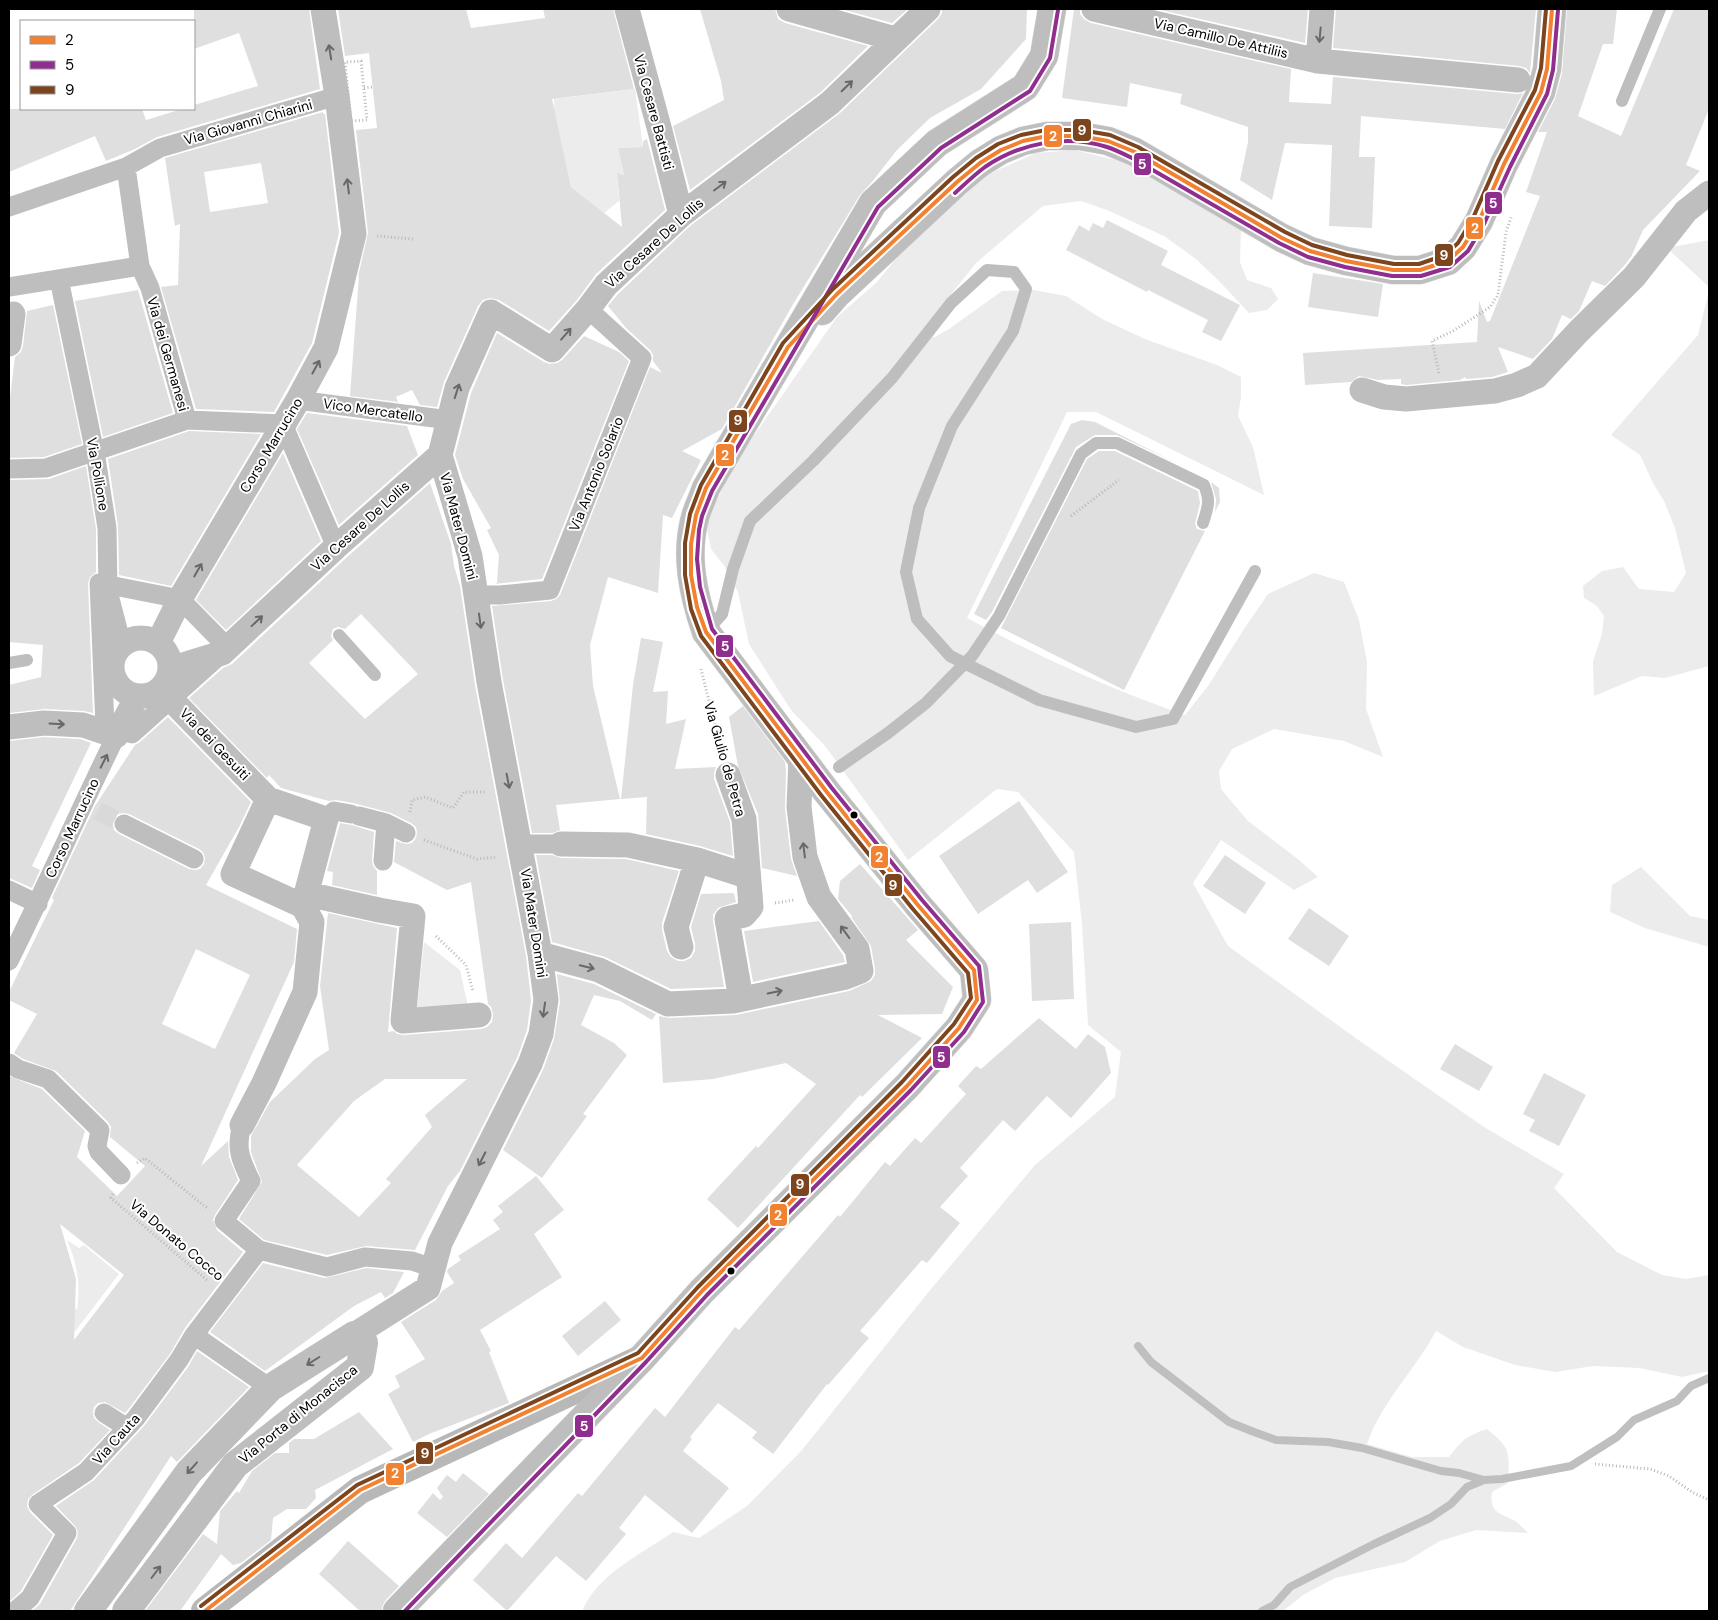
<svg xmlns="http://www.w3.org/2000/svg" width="1718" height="1620" viewBox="0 0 1718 1620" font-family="'DM Sans',sans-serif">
<rect width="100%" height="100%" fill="#fff"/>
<path fill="#ececec" d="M635,89L643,147L618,148L624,175L617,174L619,201L604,213L571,187L554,111V99Z
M1075,150L1132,164L1241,228L1240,262L1247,280L1271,288L1278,299L1267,310L1249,313L1220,282L1196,259L1164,236L1107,210L1081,201L1043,206L976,263L949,297L933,338L949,329L1002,291L1034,290L1066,296L1102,319L1145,339L1217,365L1241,377V397L1238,416L1253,447L1264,495L1096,412H1067L967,618C1037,656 1110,689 1185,715L1208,686L1244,629L1268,594L1314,573L1344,582L1359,620L1367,662L1366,709L1383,757L1344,741L1274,729L1232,749L1219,771L1221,789L1248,821L1299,860L1318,877L1294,890L1221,840L1193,883L1228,946L1357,1039L1484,1127L1564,1174L1554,1188L1617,1252L1662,1275L1686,1279L1709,1275V1371L1682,1377L1639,1368L1593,1366L1555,1372L1515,1365L1463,1347L1436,1331C1419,1363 1393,1390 1376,1423C1372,1429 1370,1437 1367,1444L1412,1457H1449C1462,1440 1466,1436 1487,1429C1512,1449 1509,1453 1508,1483L1492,1492C1489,1513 1500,1513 1515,1521C1520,1524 1524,1529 1528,1533L1476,1530L1440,1541L1405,1562L1335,1578L1303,1595L1283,1611H582C599,1573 640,1555 673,1532L699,1538L747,1506L802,1450L926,1295L1035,1165L1115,1097L1121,1052L1088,1025L1082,924L1074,852L1018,792L997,789L908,860L825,746L791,710L749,644L738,592L725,567L711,549L706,524L734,464L837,317L877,282L899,255L982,177L1036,153Z
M1709,240V287L1667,248Z
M1709,291V666L1665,678L1642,676L1594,696L1593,661L1602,634L1604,616L1597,606L1584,598L1583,586L1602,571L1623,567L1639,589L1674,592L1686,573L1675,528L1664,501L1653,483L1640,455L1611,435L1698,335Z
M1641,867L1690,916L1709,920V947L1645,928L1610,912L1612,885Z
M424,942L460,970L469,1011L417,1009Z
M67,1240L79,1248L84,1245L119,1274L70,1338L72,1308L77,1309C81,1285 77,1263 67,1240Z"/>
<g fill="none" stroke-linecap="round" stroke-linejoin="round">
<path stroke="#bfbfbf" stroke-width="8" d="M1138,1346L1151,1362L1229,1422L1254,1432L1276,1440L1328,1442L1362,1448L1441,1471L1459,1473L1484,1480
M1262,1611L1274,1605L1290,1587L1374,1544L1430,1518L1451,1504L1467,1487L1484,1480L1502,1479L1571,1466L1617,1437L1634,1420L1677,1401L1691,1386L1709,1378"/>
</g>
<path fill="#dfdfdf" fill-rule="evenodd" d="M194,9H309L320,89L157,137L135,149L106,161L95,136L9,172V109H142L146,120L182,109H194V105L258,86L239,33L194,49Z
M338,9H466L471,28L545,18L543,9H613L634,89L552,99L571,187L622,227L617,173L624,175L618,148L643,147V141L647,139L665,210L596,274L577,300L549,331L499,300L490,298L483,300L478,306L444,382L437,407L420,405L412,390L396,397L398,402L350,396L359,275L358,277L368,233L356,130L377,128L369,53L345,56Z
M700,9H775L778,19L785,23L868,46L821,92L690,190L673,126L724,100L721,81Z
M841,9H908L892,23Z
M942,9H1027L1026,39L981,89L930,118L897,150L872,182L860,195L792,306L722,429L682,451L701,460L672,518L663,515L658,593L608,577L590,645L593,686L620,799L556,805L560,830L553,833H532L503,680L492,606L551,601L556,599L560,595L650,367L662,373L653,361V355L650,350L626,328L608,306L617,295L690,226L840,113L938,19L942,13Z
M1074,9H1080V14L1084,19L1091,23L1291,69L1289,102L1331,104L1333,77L1517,94L1523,93L1505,129L1361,116L1359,157H1375L1372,228L1329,226L1332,145L1285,143L1272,200L1240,180L1248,142V127L1180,104L1182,94L1130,83L1127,107L1062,98Z
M1156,9H1308L1305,43Z
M1336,9H1536L1530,73L1526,68L1519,66L1333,48Z
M1567,9H1617L1613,44H1603L1578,116L1621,136L1674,9H1709V109L1686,165L1700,171L1643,230L1631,257L1623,267L1605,286L1592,281L1579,311L1571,319L1562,315L1552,339L1533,359L1498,347L1508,372L1492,377L1466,379L1465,377L1460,380L1406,385L1401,384V379L1378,380L1359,376L1351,382L1305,385L1303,353L1477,342L1479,301L1487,322L1490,321L1540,196L1526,192L1547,132H1538L1555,99L1562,73Z
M323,112V114H325L339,233L312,343L274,412L196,409L161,287L178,285L180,224L175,226L165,158ZM261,163L268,203L210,212L204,172Z
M1107,220L1168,251L1161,265L1240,305L1221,341L1202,332L1208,320L1148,290L1147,292L1066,250L1079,225L1089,231L1093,223L1103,228Z
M1313,273L1383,284L1378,317L1308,307Z
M138,290L173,413L103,437L75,301Z
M53,305L82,444L44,457L9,458V406L15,357L21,352L23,346L27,311Z
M497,333L544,362L550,364L557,363L562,360L584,336L619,352L629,361L542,579L494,584L497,583L499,555L487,530L491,528L463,479L455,455L471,393Z
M307,413L407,426L418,455L339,525L297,429Z
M1082,420L1095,422L1172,461L1117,435H1095L1076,447L992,612L986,620L974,614L1071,424Z
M189,431L261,434L171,586L119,575L118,526L108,459Z
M1099,451H1115L1198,491L1200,503L1195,524L1197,529L1205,531L1124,690L1001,628L1087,459Z
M283,453L321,541L226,630L196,600Z
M86,466L96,529V572L90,577L88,583L93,713L84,711L45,709L9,713V685L41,677L43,645L9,642V480L49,479Z
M1211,482L1219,488L1220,502L1215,512L1216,499Z
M430,483L451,544L454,566L460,586L475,685L526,956L531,1000L527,1030L517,1058L460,1171L448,1186L415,1250L366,1246L327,1255L264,1240L239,1219L262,1182L251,1152V1136L270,1102L315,1059L329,1050L320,986L328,913L397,928L388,1032L394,1031L397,1034L404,1035L481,1029L487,1027L492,1022L493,1014L491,1007L488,1004L471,882L447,890L394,862L396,841L406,844L412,843L416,838L417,832L416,827L411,823L391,813L353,803L336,800L329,801L281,788L269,775L267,778L189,698L223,668L232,664L346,558ZM361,614L418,674L365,719L309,663L333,640L331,636L333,629L338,627L345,629ZM385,1079H467L425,1115L432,1127L386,1179L391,1183L359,1217L297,1165L354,1101Z
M641,638L663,642L653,692L668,691L666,724L686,719L675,769L716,767L714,773V779L730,822L733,856L700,846L646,834L647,797L621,799L633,685Z
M743,706L785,762L786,771L785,809L791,859L797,876L762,868L758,814L738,766L729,717Z
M168,717L251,802L239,827L206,885L297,929L294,962L201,1166L228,1141L229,1157L238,1180L215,1215L213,1220L217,1230L243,1252L185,1328L170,1354L127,1411L125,1413L105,1402L98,1403L94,1407L93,1413L94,1418L98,1422L110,1430L79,1463L32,1495L28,1499L27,1506L30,1512L53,1535L21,1591L9,1602V1076L42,1089L85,1131L77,1157L117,1196L145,1166L110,1137L111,1127L108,1122L56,1071L23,1059L14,1053L37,1014L9,1000V992L54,900L52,898L95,806L135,745L140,742ZM123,813L129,814L199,849L203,852L205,858L204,864L200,869L195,870L189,869L119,834L114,830L113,824L114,819L118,814ZM196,949L250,975L215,1049L162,1024ZM60,1224L124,1275L74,1340L76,1279Z
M44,737L80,739L91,743L32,866L40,870L32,888L9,878V741Z
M1019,801L1068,872L1037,893L1028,880L978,914L939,856Z
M340,823L352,825L374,832L372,860L373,866L377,871V895L332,885L333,872L327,871Z
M536,855H552L561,858L626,859L679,871L662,923V930L667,951L671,957L678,961H684L691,958L695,951V944L691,927L701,894L734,893L736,902L718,908L713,915V921L724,987L671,989L605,957L552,942Z
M1225,855L1266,883L1245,914L1203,886Z
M860,864L918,930L906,940L953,987L942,1014L878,1015L922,1038L862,1097L860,1095L738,1228L707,1199L756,1146L758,1148L816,1084L786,1063L713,1079L663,1083L659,1016L669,1018L736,1015L849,991L871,981L875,975V969L871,946L851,917H853L838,899L840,881Z
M1309,908L1349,936L1329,966L1288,939Z
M819,921L843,955L845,962L753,982L744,931Z
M1071,922L1074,999L1032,1001L1029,924Z
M557,974L594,984L656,1014L652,1020L620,1001L594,995L581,1025L614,1043L627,1055L583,1114L587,1116L542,1178L503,1150L543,1070L554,1039L560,1002Z
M1039,1018L1076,1049L1088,1034L1105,1047L1111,1073L1071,1118L1047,1096L1015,1131L1003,1120L960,1168L968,1176L940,1207L960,1223L927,1263L922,1260L860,1331L869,1338L828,1385L827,1384L773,1454L752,1438L757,1432L718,1403L690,1437L692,1439L683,1451L729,1488L692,1533L645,1495L619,1528L626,1534L586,1581L556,1556L507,1611L473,1580L506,1543L522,1558L578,1493L582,1496L655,1408L665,1417L735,1327L739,1330L838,1215L840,1217L885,1162L890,1166L915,1138L921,1143L966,1094L958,1086L976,1066L981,1069Z
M1455,1044L1493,1067L1479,1091L1440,1069Z
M1544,1073L1586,1095L1559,1146L1529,1131L1535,1120L1523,1114Z
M536,1176L564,1210L534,1234L562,1277L480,1330L491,1351L489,1352L509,1403L429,1434L413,1442L388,1394L400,1387L395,1376L425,1359L401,1322L436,1300L442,1291L454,1283L447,1272L448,1269L461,1260L458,1256L500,1229L493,1220L503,1212L498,1206Z
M263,1263L325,1278L366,1268L404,1272L393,1293L385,1298L381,1292L354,1306L265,1371L210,1332Z
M605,1301L621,1320L578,1356L562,1336Z
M197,1351L249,1387L177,1462L171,1456L70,1611H32L40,1604L77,1538L78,1532L75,1526L56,1506L94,1480L144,1426L188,1367Z
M359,1412L393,1449L315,1490L316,1498L306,1509H287L273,1518L271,1540L241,1563L233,1565L221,1554L180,1611H145L203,1534L217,1544L220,1511L237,1491L239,1493L252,1471L275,1453H289V1443L294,1439H314Z
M463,1473L489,1494L447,1537L417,1513L433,1493L440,1500L443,1497L437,1488L447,1475L456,1482Z
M348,1541L399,1586L385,1601L382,1607V1611H360L319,1574Z"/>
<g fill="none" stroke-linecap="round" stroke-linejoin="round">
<path stroke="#d9d9d9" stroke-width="19" stroke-dasharray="19 9" stroke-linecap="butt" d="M98,811L124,824"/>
<defs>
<path id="primary" d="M822,311L837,294L957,182L980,163L1001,150L1023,141L1047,136H1080L1108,141L1135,152L1282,238L1310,251L1346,261L1393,270H1420L1448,261L1463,247L1479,221L1504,164L1541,92L1547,69L1552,9
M397,1611L642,1358L702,1291L907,1086L959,1028L977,1000L974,970L917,904L826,791L706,632C693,594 684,554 696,514C699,505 703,497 706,488L873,203L937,143L1025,87L1044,56L1052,9"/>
</defs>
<use href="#primary" stroke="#dbdbdb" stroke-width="29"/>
<path stroke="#b9b9b9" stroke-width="3" stroke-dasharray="1 2.5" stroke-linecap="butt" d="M361,61L367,120L351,121L345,62Z
M364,88L372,87
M377,236L413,239
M1439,373L1432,341L1453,331L1490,307L1498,295L1506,232L1512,215
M1071,516L1119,480
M701,669L722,752
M410,812L412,800L425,797L453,808L464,792H485
M424,840L477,859L497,857
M775,903L794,900
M436,936L466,965L473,991
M137,1163L145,1158L207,1208
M113,1194L111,1198L208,1281
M1595,1464L1650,1469L1669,1476L1692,1492L1709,1500"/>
<path stroke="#bebebe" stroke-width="12" d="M1622,101L1660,9
M706,632L722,614L733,569L750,521L813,461L892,378L951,303L987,270L1014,272L1026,289L1013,331L952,426L919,508L906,572L917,619L950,656L1039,700L1136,727L1173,719L1255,571
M339,635L375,675
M9,663L27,660"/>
<path stroke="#bebebe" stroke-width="19" d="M9,207L126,167L160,148L337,96
M59,279L96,458L107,528L108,591L122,645
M9,287L140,266
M298,400L449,420
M187,420L283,424L336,547
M9,469L46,468L187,420L150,288L140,266L126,167
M99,583L180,599L228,648L132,734L105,726Z
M476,595H500L550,590L642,358L588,309
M359,816L386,823L406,833
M326,819L334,811L351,814
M124,824L194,859
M520,844H561
M383,861L386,823
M9,890L38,904
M9,961C46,887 79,811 116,736
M9,1063L18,1069L48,1079L100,1130L97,1146L99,1152L121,1175
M242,1125C235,1148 241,1161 251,1181L224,1221L259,1250L327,1267L365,1257L412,1261L433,1268
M194,1335L270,1388
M104,1413L126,1427
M15,1611L30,1598L67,1533L38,1504L86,1472L136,1418L179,1360L194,1335L259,1250"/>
<path stroke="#bebebe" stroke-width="25" d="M627,9L660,131L681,215
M789,9L895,39
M1094,9L1318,61L1518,80
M1318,61L1322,9
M9,344L13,314
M1362,390L1384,397L1406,399L1495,391L1517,385L1537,376L1579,331L1634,277L1686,211L1709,193
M112 667a29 29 0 1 1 58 0a29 29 0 1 1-58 0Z
M158,643L180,599L298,400L326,348L354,234L337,96L323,9
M170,669L222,653L336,547L440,455L457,388L491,312L552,350L588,309L606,285L681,215L830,103L928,9
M161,689L268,799
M9,727L44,723L83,725L116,736L137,697
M728,775L744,819L751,907L744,915L727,919L741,999
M268,799L326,819L303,906L233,874Z
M561,844L628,845L697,860L747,876
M307,894L379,910L413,916L403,1021L479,1015
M681,947L676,927L697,860
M540,954L599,970L668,1004L733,1001L846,977L861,971L857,949L819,897L805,857L799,807L801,758
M242,1125L264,1083L305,992L312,922L303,906
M354,1335L428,1288L440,1243L530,1064L541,1034L546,1000L540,954L489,682L470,556L440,455"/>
<path stroke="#bebebe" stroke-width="28" d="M88,1611L189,1472L270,1388L354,1335L364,1343L360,1367L235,1465L126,1611"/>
<path stroke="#b8b8b8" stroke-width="28" d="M205,1611L360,1490L641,1359"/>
<use href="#primary" stroke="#bebebe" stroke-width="28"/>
<path stroke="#bebebe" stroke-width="12" d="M839,767L888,733L926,703L972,656L999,616L1081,454L1096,443H1117L1204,485C1211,502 1208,506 1203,523"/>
<defs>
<path id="bus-1" d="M205,1611L360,1490L642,1358L702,1291L907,1086L959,1028L977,1000L974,970L917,904L826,791L706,632L697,607L691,575V544L696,515L706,488L788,347L837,294L957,182L980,163L1001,150L1023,141L1047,136H1080L1108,141L1135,152L1282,238L1310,251L1346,261L1393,270H1420L1448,261L1463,247L1479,221L1504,164L1541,92L1547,69L1552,9"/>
<path id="bus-2" d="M955,193C965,184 974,175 985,167C1020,143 1066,134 1107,147C1116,150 1124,154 1132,158L1279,243L1308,257L1345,267L1392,276H1421L1450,267L1468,251L1484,224L1510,167L1547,94L1553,70L1558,10
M405,1611L646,1362L707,1295L911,1090L964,1032L983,1002L979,966L922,900L831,787L712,629L700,587L697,559L699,530L702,516L712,491L878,207L941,148L1030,91L1050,58L1058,10"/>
<path id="bus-3" d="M201,1606L357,1485L638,1353L698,1287L902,1082L954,1024L971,998L968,973L912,908L821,795L701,636L691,609L685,575V543L690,514L701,485L783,343L833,289L953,177L976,158L998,144L1021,135L1046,130H1081L1110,135L1138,147L1285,232L1312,245L1347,255L1394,264H1419L1445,255L1458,243L1473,218L1498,161L1535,90L1541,68L1546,9"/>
</defs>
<use href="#bus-1" stroke="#fff" stroke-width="8"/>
<use href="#bus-2" stroke="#fff" stroke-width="8"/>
<use href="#bus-3" stroke="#fff" stroke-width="8"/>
<use href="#bus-1" stroke="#f18232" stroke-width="4"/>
<use href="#bus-2" stroke="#902e8f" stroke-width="4"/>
<use href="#bus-3" stroke="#7c451d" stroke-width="4"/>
</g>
<defs><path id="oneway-shaft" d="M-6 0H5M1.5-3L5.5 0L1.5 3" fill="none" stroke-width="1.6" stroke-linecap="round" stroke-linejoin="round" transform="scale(1.25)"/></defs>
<g stroke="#686868">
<use href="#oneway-shaft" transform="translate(1320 35) rotate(95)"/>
<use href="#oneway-shaft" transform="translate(330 52) rotate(-99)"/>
<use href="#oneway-shaft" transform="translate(847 86) rotate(-44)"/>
<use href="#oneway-shaft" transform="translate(348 186) rotate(-97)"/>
<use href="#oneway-shaft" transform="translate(720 186) rotate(-37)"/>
<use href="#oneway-shaft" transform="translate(566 334) rotate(-49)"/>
<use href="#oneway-shaft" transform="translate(316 367) rotate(-61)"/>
<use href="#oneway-shaft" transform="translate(457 391) rotate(-72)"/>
<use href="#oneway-shaft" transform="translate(198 570) rotate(-60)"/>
<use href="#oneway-shaft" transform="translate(257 621) rotate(-43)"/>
<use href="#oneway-shaft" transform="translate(480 621) rotate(82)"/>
<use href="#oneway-shaft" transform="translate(57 724) rotate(3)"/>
<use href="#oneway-shaft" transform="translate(104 761) rotate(-63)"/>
<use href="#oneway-shaft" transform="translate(508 781) rotate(79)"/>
<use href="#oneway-shaft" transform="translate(804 850) rotate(-97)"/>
<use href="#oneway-shaft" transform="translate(845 932) rotate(-126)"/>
<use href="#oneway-shaft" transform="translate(587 967) rotate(14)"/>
<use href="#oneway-shaft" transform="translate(775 992) rotate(-12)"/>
<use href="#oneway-shaft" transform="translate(544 1010) rotate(98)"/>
<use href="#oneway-shaft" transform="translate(482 1159) rotate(117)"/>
<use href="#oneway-shaft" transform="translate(313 1361) rotate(148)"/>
<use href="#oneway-shaft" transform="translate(192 1468) rotate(132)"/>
<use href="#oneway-shaft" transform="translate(156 1572) rotate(-53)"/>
</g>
<g fill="#000" stroke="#fff" stroke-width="2">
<circle cx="854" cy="815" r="4.5"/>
<circle cx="731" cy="1271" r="4.5"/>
</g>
<g text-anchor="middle" stroke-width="4" stroke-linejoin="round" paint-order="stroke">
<g font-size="14" fill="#000" stroke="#fff">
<text transform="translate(1221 38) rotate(13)" y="5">Via Camillo De Attiliis</text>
<text transform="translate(654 112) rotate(75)" y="5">Via Cesare Battisti</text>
<text transform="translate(248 122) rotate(-16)" y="5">Via Giovanni Chiarini</text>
<text transform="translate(654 243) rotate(-42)" y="5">Via Cesare De Lollis</text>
<text transform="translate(168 354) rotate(74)" y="5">Via dei Germanesi</text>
<text transform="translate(373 410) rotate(8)" y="5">Vico Mercatello</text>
<text transform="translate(271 445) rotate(-59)" y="5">Corso Marrucino</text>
<text transform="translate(98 474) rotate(80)" y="5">Via Pollione</text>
<text transform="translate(596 474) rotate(-68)" y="5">Via Antonio Solario</text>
<text transform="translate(360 526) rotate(-42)" y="5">Via Cesare De Lollis</text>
<text transform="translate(459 526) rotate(75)" y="5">Via Mater Domini</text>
<text transform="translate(215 744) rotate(46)" y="5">Via dei Gesuiti</text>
<text transform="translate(725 759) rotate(74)" y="5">Via Giulio de Petra</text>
<text transform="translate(72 828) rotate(-65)" y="5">Corso Marrucino</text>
<text transform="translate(534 923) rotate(81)" y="5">Via Mater Domini</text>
<text transform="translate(177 1240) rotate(40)" y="5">Via Donato Cocco</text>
<text transform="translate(298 1414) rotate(-39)" y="5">Via Porta di Monacisca</text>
<text transform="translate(116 1439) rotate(-48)" y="5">Via Cauta</text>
</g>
</g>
<g stroke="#fff" stroke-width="2">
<rect x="1072" y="118" width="20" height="24" rx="5" fill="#7c451d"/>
<rect x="1043" y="124" width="20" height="24" rx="5" fill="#f18232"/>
<rect x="1133" y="152" width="19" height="24" rx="5" fill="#902e8f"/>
<rect x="1484" y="191" width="19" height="24" rx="5" fill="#902e8f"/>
<rect x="1465" y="216" width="19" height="24" rx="5" fill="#f18232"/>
<rect x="1434" y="243" width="20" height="24" rx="5" fill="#7c451d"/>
<rect x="728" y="409" width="20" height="24" rx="5" fill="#7c451d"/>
<rect x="715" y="443" width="20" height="24" rx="5" fill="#f18232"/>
<rect x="715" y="634" width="19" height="24" rx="5" fill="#902e8f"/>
<rect x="870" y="845" width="19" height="24" rx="5" fill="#f18232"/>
<rect x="884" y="873" width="19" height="24" rx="5" fill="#7c451d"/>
<rect x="932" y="1045" width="19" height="24" rx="5" fill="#902e8f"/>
<rect x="790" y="1173" width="20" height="24" rx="5" fill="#7c451d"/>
<rect x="769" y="1203" width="19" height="24" rx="5" fill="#f18232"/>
<rect x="574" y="1414" width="20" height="24" rx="5" fill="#902e8f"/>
<rect x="415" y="1441" width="19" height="24" rx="5" fill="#7c451d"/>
<rect x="385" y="1462" width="20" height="24" rx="5" fill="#f18232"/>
</g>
<g font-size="14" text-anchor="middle" font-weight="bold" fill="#fff">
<text x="1082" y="135">9</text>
<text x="1053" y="141">2</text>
<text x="1142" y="169">5</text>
<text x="1493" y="208">5</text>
<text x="1475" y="233">2</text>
<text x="1444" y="260">9</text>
<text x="738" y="425">9</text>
<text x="725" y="460">2</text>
<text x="725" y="651">5</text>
<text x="879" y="862">2</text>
<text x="893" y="890">9</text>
<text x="941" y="1062">5</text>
<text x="800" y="1189">9</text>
<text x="778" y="1220">2</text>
<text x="584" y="1431">5</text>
<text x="425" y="1458">9</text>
<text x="395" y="1478">2</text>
</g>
<rect width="1718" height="1620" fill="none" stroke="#000000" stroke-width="20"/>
<rect x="20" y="20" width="175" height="90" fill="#ffffff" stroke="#999999"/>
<rect x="30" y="36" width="25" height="8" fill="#f18232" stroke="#999999"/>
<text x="65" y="45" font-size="15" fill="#000000">2</text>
<rect x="30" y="61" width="25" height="8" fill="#902e8f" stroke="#999999"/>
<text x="65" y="70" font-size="15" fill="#000000">5</text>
<rect x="30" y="86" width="25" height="8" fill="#7c451d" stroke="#999999"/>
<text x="65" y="95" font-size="15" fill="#000000">9</text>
</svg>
